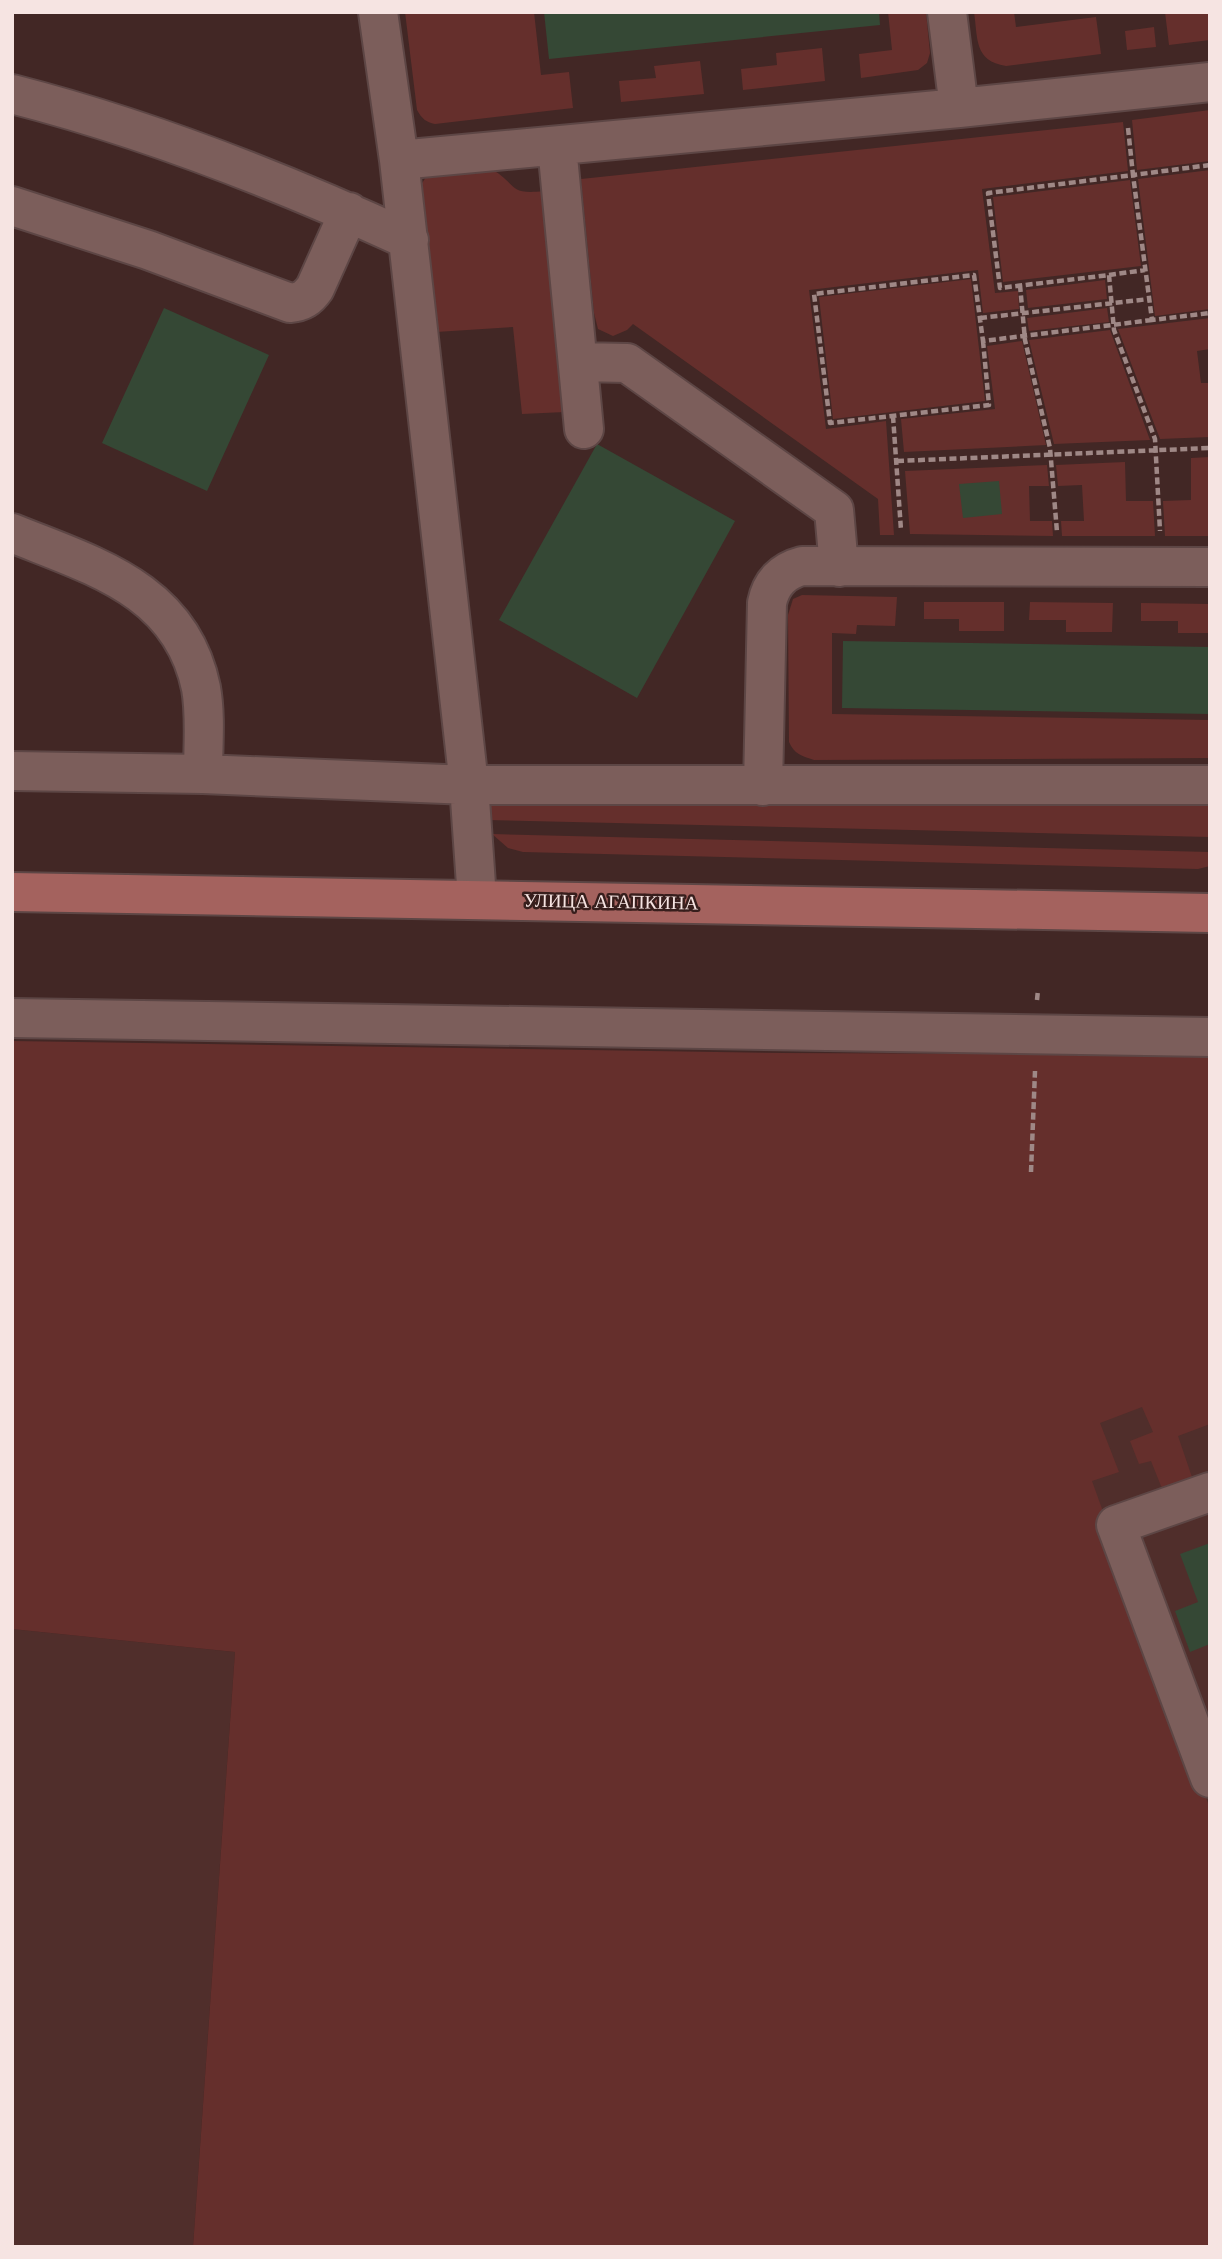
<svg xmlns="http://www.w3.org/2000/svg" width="1222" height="2259" viewBox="0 0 1222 2259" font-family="'Libre Baskerville',serif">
<rect width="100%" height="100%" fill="#422725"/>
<path fill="#502e2b" d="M1048,1383L1210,1397V1822Z
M12,1629L235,1652L193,2247H12Z"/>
<path fill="#652f2c" d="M405,12H534L541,75L569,72L573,108L435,124C426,122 422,119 417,110Z
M888,12H926L930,53L927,63L918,70L861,78L859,54L892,50Z
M974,12H1014L1016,27L1096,17L1101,54L1006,66C974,61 978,39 974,12Z
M1165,12H1210V40L1169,45Z
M1154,27L1156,47L1127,50L1125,31Z
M822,48L825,81L743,90L741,69L777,65L776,53Z
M700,61L704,94L621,102L619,81L656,78L654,66Z
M1210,110V161L1137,170L1132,120Z
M1123,122L1128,171L982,189L995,293L1018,291L1019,309L983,313L978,270L809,290L826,429L886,421L894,535H880L878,499L633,324L627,330L613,336L598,329L594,313L581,179Z
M493,170C518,185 508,195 544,191L565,412L522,414L513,327L436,332L419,188L426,177L433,174Z
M1210,170V309L1155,316L1138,179Z
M1130,180L1141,266L1003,282L993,197Z
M971,279L985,401L833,419L819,297Z
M1105,280L1107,299L1028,308L1026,290Z
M1107,308L1109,322L1029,331L1027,318Z
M1210,318V349L1197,351L1201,383H1210V437L1160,439L1118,329Z
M1110,330L1150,440L1054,444L1029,340Z
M1022,341L1046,445L904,452L901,419L995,409L987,346Z
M1210,457V536H1165L1163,501L1191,500V458Z
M1125,462L1126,501H1153L1155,536H1062L1061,521H1084L1082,485L1058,486L1056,465Z
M1047,465L1049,486H1029L1030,521H1052L1053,536L910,534L905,471Z
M802,595L897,597L895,626L857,625L856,634L832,633V714L1210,720V758L814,760C802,756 794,754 789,742L788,615L793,599Z
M924,602H1004V631H959V619H924Z
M1030,602L1113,603L1112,632H1066V620H1029Z
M1141,603L1210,604V633H1178V621H1141Z
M492,798L1210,802V837L487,820L486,808Z
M492,834L1210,852V866L1198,869L523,852L508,848Z
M12,1041L784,1053L1210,1055V1424L1178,1436L1193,1480L1167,1492L1161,1486L1151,1461L1139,1464L1130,1441L1153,1432L1142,1407L1100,1423L1119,1472L1092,1481L1210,1809V2247H193L235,1652L12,1629Z"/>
<path fill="#354835" d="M544,12H879L880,25L549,59Z
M164,308L269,355L207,491L102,443Z
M597,444L735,521L637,698L499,620Z
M999,481L1002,514L963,518L959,484Z
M843,641L1210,647V714L842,708Z
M1210,1543V1644L1190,1652L1175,1611L1198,1602L1180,1554Z"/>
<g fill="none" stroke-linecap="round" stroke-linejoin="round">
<defs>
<path id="minor" d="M378,12L399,160L959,108
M947,12L959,108L1210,82
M12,94C149,129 281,181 409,240
M557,146L584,429
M399,160L469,785L477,899
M12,206L148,250L290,303C302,302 308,298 315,288L349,212
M578,362L627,363L834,510L839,567
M12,533C93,566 181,589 201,688C206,716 203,746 203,774
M12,771L203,774L469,785H1210
M763,786L767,603C771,583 783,571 802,566L1210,567
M12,1018L1210,1037
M1210,1492L1116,1525L1210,1778"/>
<path id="major" d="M12,892L1210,913"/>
</defs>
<use href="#minor" stroke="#5d4645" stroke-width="42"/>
<use href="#major" stroke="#5d4645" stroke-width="42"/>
<path stroke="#9f8886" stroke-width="4.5" stroke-dasharray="7 3.5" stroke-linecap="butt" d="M1128,128L1133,175L988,193L1000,288L1109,275L1114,330L1155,439L1160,531
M1210,165L1133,175L1152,320L1210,313
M1109,275L1145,270
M1020,285L1025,340L1050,448L1057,532
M980,318L1149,299
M983,341L989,405L830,423L814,294L974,275L983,341L1152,320
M893,416L901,530
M897,461L1210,448
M1037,1000L1038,990
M1031,1172L1035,1071"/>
<use href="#minor" stroke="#7c5e5b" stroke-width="38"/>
<use href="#major" stroke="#a4625e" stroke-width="38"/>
</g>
<g text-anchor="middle" stroke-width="5" stroke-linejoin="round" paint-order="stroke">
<g font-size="19" fill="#f6e4e2" stroke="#371e1c">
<text transform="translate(611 901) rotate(1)" y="7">УЛИЦА АГАПКИНА</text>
</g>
</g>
<rect width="1222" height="2259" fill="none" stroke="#f6e4e2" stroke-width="28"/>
</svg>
